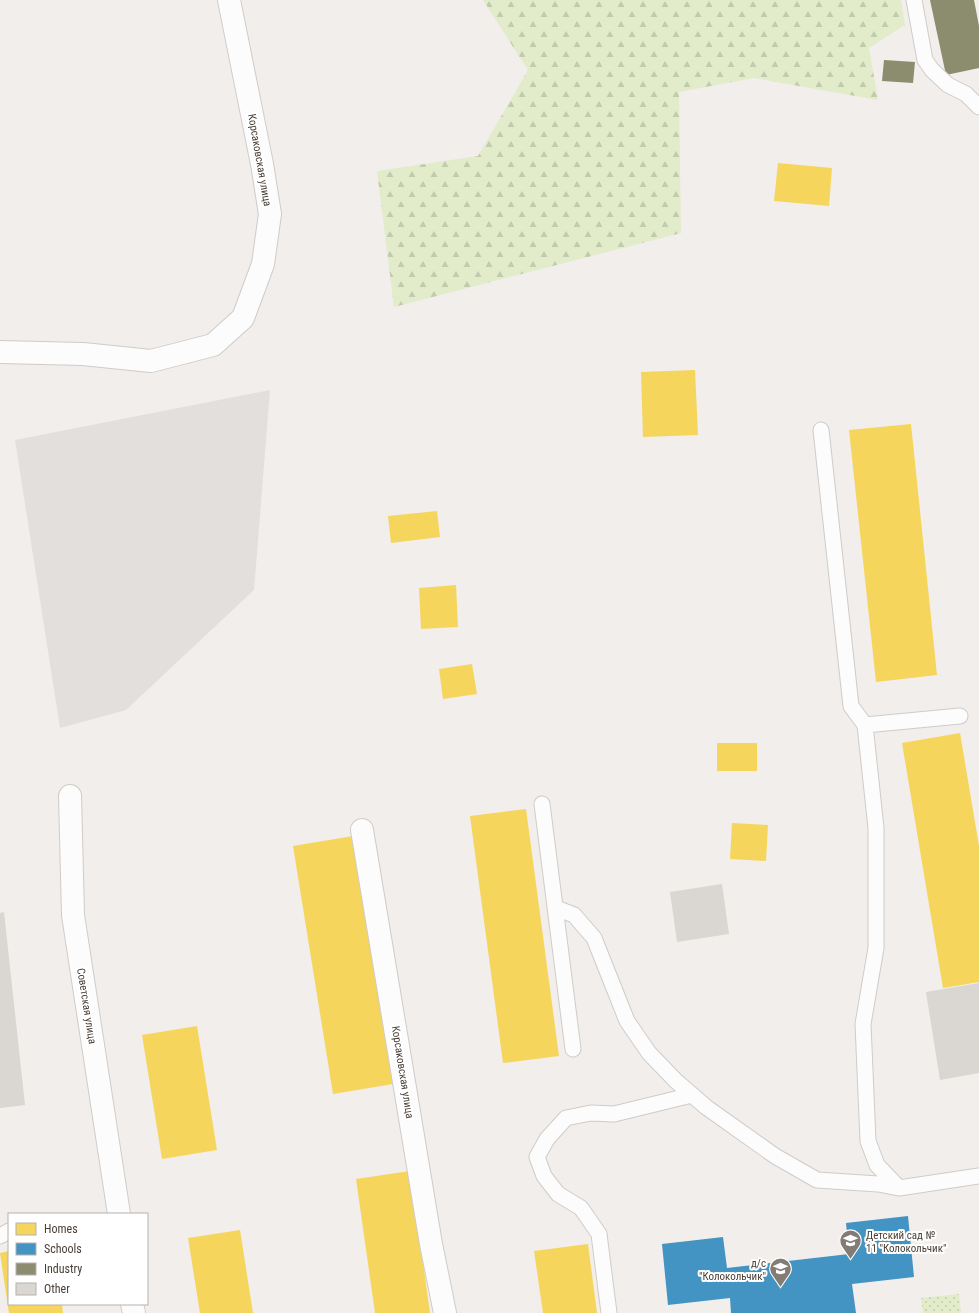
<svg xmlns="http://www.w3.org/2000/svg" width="979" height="1313" viewBox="0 0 979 1313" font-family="'Roboto Condensed',sans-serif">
<defs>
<pattern id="grass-dots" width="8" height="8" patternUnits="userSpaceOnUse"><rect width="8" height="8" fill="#e2ecca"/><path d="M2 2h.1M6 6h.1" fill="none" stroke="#c3cbae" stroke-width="1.8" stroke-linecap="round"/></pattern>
<pattern id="forest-firs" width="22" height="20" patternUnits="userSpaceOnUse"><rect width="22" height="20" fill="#e2ecca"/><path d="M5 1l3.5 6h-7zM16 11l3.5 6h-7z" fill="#c3cbae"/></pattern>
</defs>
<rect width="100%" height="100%" fill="#f1eeeb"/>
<path fill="url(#grass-dots)" d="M959,1294L961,1313H923L921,1298Z"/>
<path fill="url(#forest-firs)" d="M483,0H901L905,25L869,48L878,100L754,78L679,92L681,233L394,307L377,171L478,156L528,70Z"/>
<path fill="#e3dfdc" d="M270,390L254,590L126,710L60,728L15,440Z"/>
<path fill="#f6d55c" d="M778,163L832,168L829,206L774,201Z
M695,370L698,435L643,437L641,372Z
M911,424L937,675L876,682L849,430Z
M437,511L440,537L391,543L388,516Z
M456,585L458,627L421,629L419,588Z
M472,664L477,694L443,699L439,669Z
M960,733L979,846V982L943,988L902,743Z
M717,743H757V771H717Z
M526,809L559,1056L503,1063L470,816Z
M732,823L768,825L766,861L730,859Z
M353,836L393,1084L333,1094L293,846Z
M197,1026L217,1150L162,1159L142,1035Z
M410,1171L430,1313H375L356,1179Z
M240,1230L253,1313H200L188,1238Z
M588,1244L597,1313H543L534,1251Z
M9,1251V1304H62L63,1313H9L0,1253Z"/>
<path fill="#4393c3" d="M908,1216L914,1277L852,1284L856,1313H731L730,1298L668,1305L662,1244L723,1237L727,1268L849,1254L846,1223Z"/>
<path fill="#8c8c6e" d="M930,0H974L979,26V68L946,75Z
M884,60L915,62L913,83L882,81Z"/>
<path fill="#dad6d2" d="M722,884L729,934L677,942L670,892Z
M4,912L25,1105L0,1108V913Z
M979,983V1073L940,1080L926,992Z"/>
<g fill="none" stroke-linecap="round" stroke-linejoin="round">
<defs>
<path id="lane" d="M914,0L925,60L932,70L948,85L966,94L979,107
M821,430L851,706L865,725
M960,716L865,725L876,828V948L863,1024L868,1141L877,1165L899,1188L979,1176
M542,804L573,1049
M556,908L574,915L594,938L627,1021L649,1053L676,1081L706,1107L775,1156L817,1180L878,1184L899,1188
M0,1236L9,1231
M609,1313L599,1234L581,1208L558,1194L544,1176L537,1157L547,1139L566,1118L591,1113L614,1114L692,1095"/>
<path id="street" d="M0,352L83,354L151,361L213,345L243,318L263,264L270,214L262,164L229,0
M70,796L73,915L119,1214
M362,830L431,1244L445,1313
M132,1304L134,1313"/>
</defs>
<use href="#lane" stroke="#cfccc8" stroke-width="17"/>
<use href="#street" stroke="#cfccc8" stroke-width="24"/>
<use href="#lane" stroke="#fdfcfc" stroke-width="15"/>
<use href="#street" stroke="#fdfcfc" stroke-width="22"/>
</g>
<defs>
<symbol id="school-pin" viewBox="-11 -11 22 30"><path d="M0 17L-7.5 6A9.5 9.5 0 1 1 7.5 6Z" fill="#837c75" stroke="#fff"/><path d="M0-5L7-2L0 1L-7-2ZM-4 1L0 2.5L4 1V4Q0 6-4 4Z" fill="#fff"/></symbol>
</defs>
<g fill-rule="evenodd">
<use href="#school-pin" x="838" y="1228" width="25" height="34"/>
<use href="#school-pin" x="768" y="1256" width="25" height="34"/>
</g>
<g text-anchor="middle" stroke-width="4" stroke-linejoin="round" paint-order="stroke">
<g font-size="11" fill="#483f36" stroke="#fff">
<text transform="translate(260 160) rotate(80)" y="4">Корсаковская улица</text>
<text transform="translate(87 1006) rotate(81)" y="4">Советская улица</text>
<text transform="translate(403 1072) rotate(81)" y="4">Корсаковская улица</text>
</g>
<g font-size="11" fill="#483f36" stroke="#fff" text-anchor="start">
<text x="866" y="1239">Детский сад №<tspan x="866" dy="13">11 "Колокольчик"</tspan></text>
<text x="766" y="1267" text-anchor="end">д/с<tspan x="766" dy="13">"Колокольчик"</tspan></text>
</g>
</g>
<rect x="8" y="1213" width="140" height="92" fill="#ffffff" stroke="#b6b2af"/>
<rect x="16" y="1223" width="20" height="12" fill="#f6d55c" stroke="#b6b2af"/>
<text x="44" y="1233" font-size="12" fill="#483f36">Homes</text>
<rect x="16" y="1243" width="20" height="12" fill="#4393c3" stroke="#b6b2af"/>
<text x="44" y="1253" font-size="12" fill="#483f36">Schools</text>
<rect x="16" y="1263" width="20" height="12" fill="#8c8c6e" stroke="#b6b2af"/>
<text x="44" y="1273" font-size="12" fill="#483f36">Industry</text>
<rect x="16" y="1283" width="20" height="12" fill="#dad6d2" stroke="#b6b2af"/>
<text x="44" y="1293" font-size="12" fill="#483f36">Other</text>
</svg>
